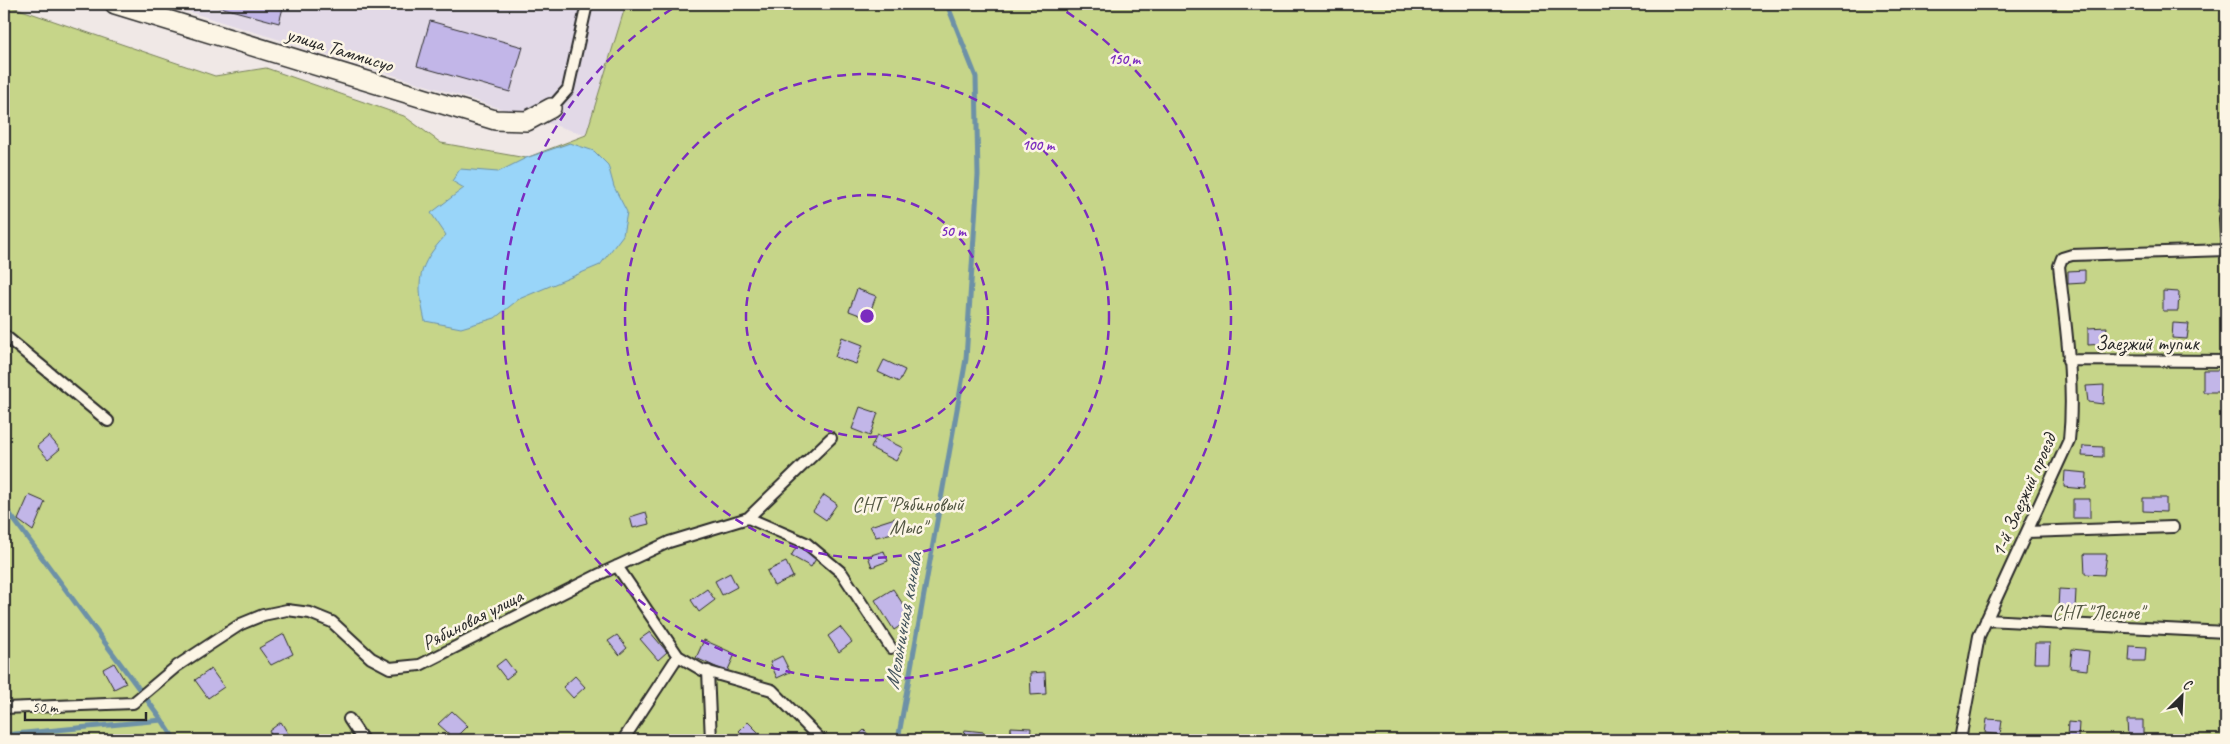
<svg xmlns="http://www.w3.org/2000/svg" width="2230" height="744" viewBox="0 0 2230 744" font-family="Caveat,sans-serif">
<rect width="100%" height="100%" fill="#f0e8e6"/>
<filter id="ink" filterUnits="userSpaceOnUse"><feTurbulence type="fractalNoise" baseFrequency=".02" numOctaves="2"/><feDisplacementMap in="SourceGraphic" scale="10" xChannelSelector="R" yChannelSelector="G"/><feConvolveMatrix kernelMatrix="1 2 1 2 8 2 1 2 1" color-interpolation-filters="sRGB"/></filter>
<g filter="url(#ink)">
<path fill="#e2d9e7" d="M164,4H626L586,135Z"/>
<path fill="#c6d589" stroke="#78805a" d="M4,4L215,76L266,68L404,116L441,143L526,158L586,135L626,4H2226V740H4Z"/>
<path fill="#99d5f9" stroke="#6d91a7" d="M570,143L594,151L608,165L614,187L627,212L623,235L600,265L519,299L495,318L461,328L425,321C416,281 417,266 446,235L431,213L464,188L452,181L460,169L498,172L526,158Z"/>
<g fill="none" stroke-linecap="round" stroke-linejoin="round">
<path stroke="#6d91a7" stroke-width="5" d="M4,506L162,720L175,740
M4,735L162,720
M898,740L966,359L978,175L976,77L947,4"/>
</g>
<path fill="#c2b6e8" stroke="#2b2b2b" d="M209,4H284L279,23Z
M430,21L523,47L510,92L417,66Z
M2220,198H2226V212H2218Z
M2085,270V283L2068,284V271Z
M857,289L876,296L868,318L849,311Z
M2163,291L2179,292L2178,311H2163Z
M2173,323L2189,324L2187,339L2172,338Z
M2107,327L2104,344L2088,345V328Z
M842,337L863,345L856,364L835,357Z
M884,360L905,370L899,382L878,372Z
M2203,370H2222L2221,392H2203Z
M2104,385L2103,404L2088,402L2086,386Z
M860,407L878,413L870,436L852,429Z
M877,435L903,448L896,461L871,448Z
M49,436L60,449L48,459L37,446Z
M2083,446L2103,447V457L2082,456Z
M2065,471L2087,473L2086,489L2064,487Z
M29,495L45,502L33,531L18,520Z
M824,495L837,504L826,520L813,511Z
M2143,498H2166V512L2143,511Z
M2073,499H2090V518H2073Z
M646,512L649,524L633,528L630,517Z
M898,517L905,530L876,537L870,526Z
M797,546L817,557L811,567L791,556Z
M884,551L888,561L872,567L868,556Z
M2084,554H2107L2104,575L2085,574Z
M786,562L793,577L774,586L767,571Z
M730,573L737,587L722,595L715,581Z
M707,589L715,600L699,612L691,600Z
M893,589L912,618L894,630L875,600Z
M2059,589L2076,590L2075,609L2058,608Z
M840,627L852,642L839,652L828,636Z
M650,632L667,652L658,660L640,639Z
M284,634L293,654L271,665L259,648Z
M617,635L627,648L619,655L608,641Z
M704,640L735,654L727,672L696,658Z
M2035,643H2050L2049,663H2034Z
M2130,646L2146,647L2145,661H2129Z
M2072,649L2089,651L2087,670L2070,668Z
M782,656L790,672L777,678L770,662Z
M505,659L515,672L506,679L496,666Z
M114,663L126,683L114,689L103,669Z
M211,669L224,687L208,698L195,680Z
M1045,672L1046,694L1031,695L1030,673Z
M575,676L585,687L573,698L563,687Z
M452,711L468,726L455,739L438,724Z
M1987,719L2002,720L2000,735L1985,733Z
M2127,720H2143V738H2128Z
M281,722L292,740H274L269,731Z
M748,722L761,735L756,740H748L739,731Z
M2068,722L2079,723L2078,738H2067Z
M1011,727L1031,728L1030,740H1010Z
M864,730L874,740H853Z
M965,730L984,732L982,740H962Z"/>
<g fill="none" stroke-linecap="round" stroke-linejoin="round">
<defs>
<path id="lane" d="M551,108L568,89L587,4
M2225,218L2226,234
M4,335L108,421
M2068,360L2226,361
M748,518L806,543L842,573L891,648
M2027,532L2173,527
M617,566L678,656L702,670L772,690L821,740
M1986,620L2226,632
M708,671L711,740
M4,708L133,703L177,666L241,624L263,615L287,610L310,613L332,622L371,658L390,668L420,665L600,574L669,542L748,518L831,438
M349,719L363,740
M623,740L678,656
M1960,740L1979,636L2069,440C2075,383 2065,323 2059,266L2062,258L2072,255L2226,250"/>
<path id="street" d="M115,4L495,120L527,121L551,108"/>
</defs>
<use href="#lane" stroke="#2b2b2b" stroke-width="14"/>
<use href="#street" stroke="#2b2b2b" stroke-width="22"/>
<use href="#lane" stroke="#fcf5e5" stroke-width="10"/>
<use href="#street" stroke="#fcf5e5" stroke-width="19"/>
</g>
</g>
<g fill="none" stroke="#7b2cbf" stroke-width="2.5" stroke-dasharray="9 6">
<circle cx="867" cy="316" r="121"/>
<circle cx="867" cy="316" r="242"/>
<path d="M1054 4A364 364 0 1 1 680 4"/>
</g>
<g text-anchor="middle" stroke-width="5" stroke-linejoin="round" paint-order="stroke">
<g font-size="20" fill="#2b2b2b" stroke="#fcf5e5">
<text transform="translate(340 49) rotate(17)" y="7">улица Таммисуо</text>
<text x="2147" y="350">Заезжий тупик</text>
<text transform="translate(2023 495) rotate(-66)" y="7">1-й Заезжий проезд</text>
<text transform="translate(472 619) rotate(-27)" y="7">Рябиновая улица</text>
</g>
<g font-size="20" fill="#525642" stroke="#fcf5e5">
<text x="908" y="511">СНТ "Рябиновый<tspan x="908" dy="23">Мыс"</tspan></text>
<text x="2098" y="619">СНТ "Лесное"</text>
</g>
<g font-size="21" font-style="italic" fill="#46565e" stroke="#fcf5e5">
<text transform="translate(903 621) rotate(-80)" y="7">Мельничная канава</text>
</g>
</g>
<circle cx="867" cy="316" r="8" fill="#7b2cbf" stroke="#fcf5e5" stroke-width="2.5"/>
<g font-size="15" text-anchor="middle" font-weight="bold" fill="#7b2cbf" stroke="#fcf5e5" stroke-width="5" stroke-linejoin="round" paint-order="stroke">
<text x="1124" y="64">150 m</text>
<text x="1038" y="150">100 m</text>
<text x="953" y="236">50 m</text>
</g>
<rect width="2230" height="744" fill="none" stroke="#fcf5e5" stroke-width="20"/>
<rect x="10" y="10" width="2210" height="724" fill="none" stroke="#2b2b2b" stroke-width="2" filter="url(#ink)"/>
<g transform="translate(2182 696) rotate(24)" stroke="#fcf5e5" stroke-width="4" paint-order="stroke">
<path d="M0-4L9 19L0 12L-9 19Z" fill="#2b2b2b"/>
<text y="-8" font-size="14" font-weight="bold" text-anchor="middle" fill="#2b2b2b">С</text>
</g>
<path d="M25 712v8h121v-8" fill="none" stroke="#2b2b2b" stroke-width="2.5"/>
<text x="32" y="712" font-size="15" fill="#2b2b2b" stroke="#fcf5e5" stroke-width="4" paint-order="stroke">50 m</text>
</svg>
